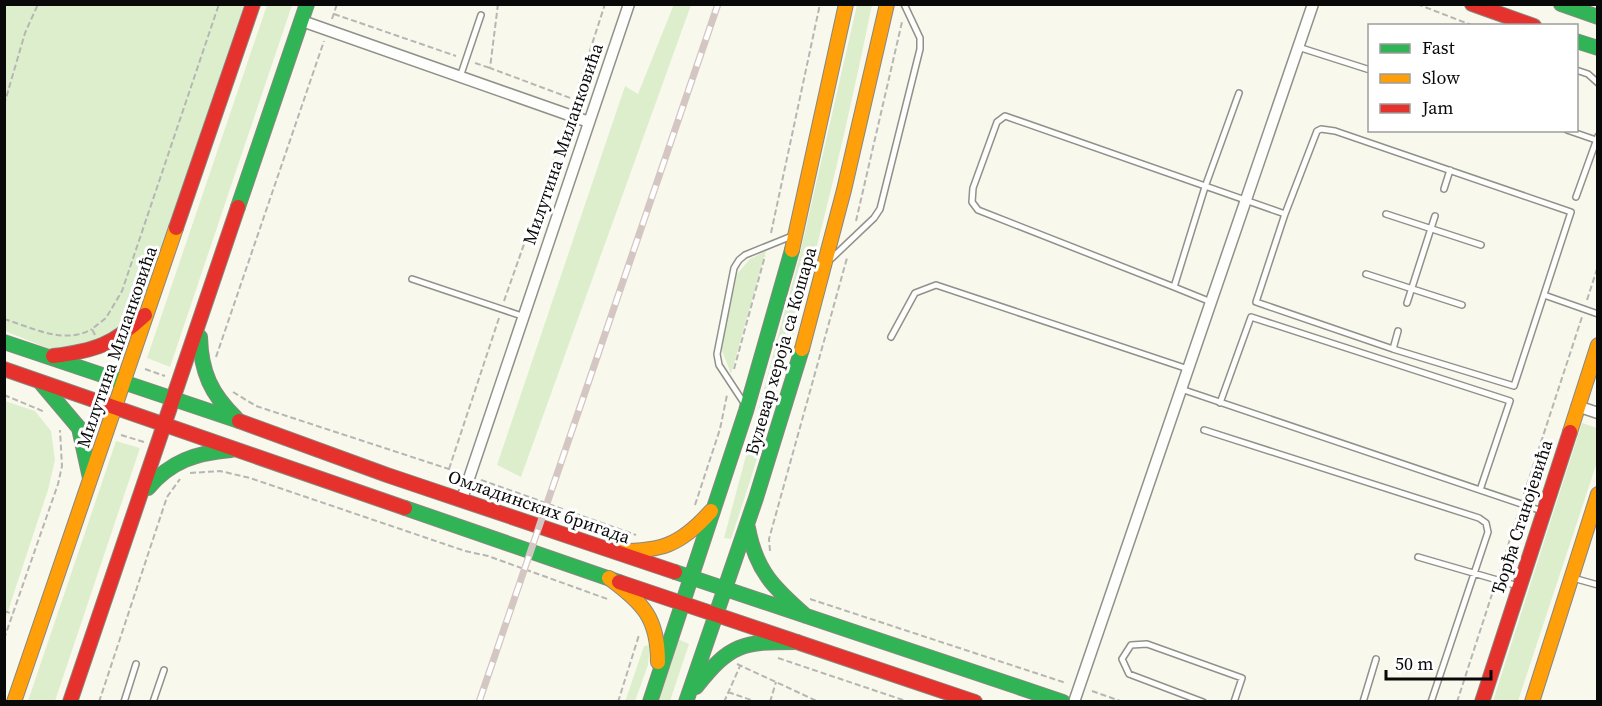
<svg xmlns="http://www.w3.org/2000/svg" width="1602" height="706" viewBox="0 0 1602 706" font-family="'Source Serif 4',serif">
<rect width="100%" height="100%" fill="#f9f8ec"/>
<path fill="#ddeecd" d="M674,4L691,5L521,477L497,465L625,86L638,94Z
M4,5H244L142,306L128,322L100,344L52,350L5,331Z
M267,5H292L170,367L147,358Z
M857,5H872C835,186 790,364 731,539L724,538L799,258Z
M766,251L731,374L721,348L737,274L750,259Z
M5,401L35,411L51,431L55,460L48,490L5,620Z
M1582,423L1597,428V462L1518,701H1493Z
M116,441L140,448L55,701H28Z
M678,639L689,644L670,701L657,702Z
M650,645L648,665L635,701L625,702L644,646Z"/>
<g fill="none" stroke-linecap="round" stroke-linejoin="round">
<defs>
<path id="lane" d="M1298,47L1370,70
M1576,70L1588,74L1598,83
M460,77L481,15
M1321,129L1335,131L1571,212L1514,386L1393,349L1256,302L1285,214L1317,131Z
M1567,130L1596,140
M1444,189L1450,170
M1576,197L1598,136
M1386,214L1481,245
M832,258L874,218L880,209L920,49V38L904,4
M1366,274L1462,305
M412,279L522,316
M1174,287L978,210L972,202L973,188L997,122L1005,116L1285,214
M1544,295L1598,314
M1211,302L1174,287L1205,187L1239,93
M1407,303L1435,216
M891,337L915,293L936,285L1188,369
M1393,349L1398,331
M1181,389L1542,511
M744,403L719,365L717,354L734,268L739,260L745,255L792,236
M1220,403L1251,317L1510,401L1480,490
M1204,430L1479,518L1486,523L1488,532L1431,702
M1418,557L1518,586
M1573,578L1598,585
M124,702L136,664
M153,702L164,670
M1203,702L1129,674L1122,659L1131,645L1147,644L1242,678L1234,702
M1363,702L1376,659"/>
<path id="street" d="M302,21L589,122
M1577,406L1598,413
M462,499L629,4
M1074,702L1313,4"/>
<path id="fast" d="M1561,4L1598,17
M1576,41L1598,48
M238,207L307,4
M200,337C201,372 211,394 236,418
M4,342L239,421
M41,383L79,428L90,478
M148,488C171,461 196,453 231,450
M405,508L619,582
M748,528C756,571 774,588 806,616
M675,572L1063,702
M696,687C731,643 742,642 797,642
M650,702L746,411L792,250
M686,702L756,498L802,349"/>
<path id="slow" d="M792,250L846,4
M802,349L844,190L887,4
M1570,432L1598,345
M614,551C660,552 680,546 711,511
M609,578C643,603 658,618 658,662
M14,702L176,228
M1532,702L1598,494"/>
<path id="jam" d="M1472,4L1534,26
M176,228L253,4
M53,356C95,351 114,344 145,315
M4,369L405,508
M239,421L387,475L675,572
M619,582L975,702
M70,702L238,207
M1482,702L1570,432"/>
</defs>
<use href="#lane" stroke="#91918b" stroke-width="8"/>
<use href="#street" stroke="#91918b" stroke-width="13"/>
<use href="#fast" stroke="#888782" stroke-width="16"/>
<use href="#slow" stroke="#888782" stroke-width="16"/>
<use href="#jam" stroke="#888782" stroke-width="16"/>
<path stroke="#b6b6b4" stroke-width="2" stroke-dasharray="6 3" stroke-linecap="butt" d="M498,4L490,68L573,99
M1417,4L1474,26
M334,14L456,56
M332,19L337,4
M475,63L490,68
M573,103L605,4
M4,105L25,33L38,4
M856,221L902,22
M771,233L820,4
M1587,300L1598,266
M504,301L566,125
M4,319C33,328 65,345 92,329
M95,335L92,329L106,318L122,291L219,4
M216,357L324,41
M145,369L165,376
M734,369L765,256
M233,392L256,406L458,472
M4,395L45,412
M121,435L144,442
M449,469L499,318
M190,473L220,471L250,478L465,551L488,556L610,600
M481,480L636,535
M1524,494L1582,317
M695,505L720,429L727,395
M770,551L769,539L847,258
M1500,571L1518,514
M810,599L1066,683
M4,611L13,614
M4,639L58,484L62,466L60,430
M778,658L909,702
M737,664L819,702
M1092,691L1123,702
M728,692L757,702
M99,702L167,497L180,479
M618,702L639,635
M724,702L740,666
M770,702L776,682
M1457,702L1494,588"/>
<use href="#lane" stroke="#fefefc" stroke-width="5"/>
<use href="#street" stroke="#fefefc" stroke-width="10"/>
<use href="#fast" stroke="#30b455" stroke-width="14"/>
<use href="#slow" stroke="#ff9f0a" stroke-width="14"/>
<use href="#jam" stroke="#e5322d" stroke-width="14"/>
<defs>
<path id="rail" d="M479,702L718,4"/>
</defs>
<use href="#rail" stroke="#d4c6c2" stroke-width="7"/>
<use href="#rail" stroke="#fff" stroke-width="4.5" stroke-dasharray="14" stroke-linecap="butt"/>
</g>
<g text-anchor="middle" stroke-width="6" stroke-linejoin="round" paint-order="stroke">
<g font-size="18" fill="#090909" stroke="#fff">
<text transform="translate(563 144) rotate(-71)" y="6">Милутина Миланковића</text>
<text transform="translate(117 347) rotate(-71)" y="6">Милутина Миланковића</text>
<text transform="translate(781 351) rotate(-74)" y="6">Булевар хероја са Кошара</text>
<text transform="translate(539 507) rotate(19)" y="6">Омладинских бригада</text>
<text transform="translate(1522 517) rotate(-72)" y="6">Ђорђа Станојевића</text>
</g>
</g>
<rect width="1602" height="706" fill="none" stroke="#090909" stroke-width="12"/>
<rect x="1368" y="24" width="210" height="108" fill="#ffffff" stroke="#9d9d9d" stroke-width="1.5"/>
<rect x="1380" y="44" width="30" height="9" fill="#30b455" stroke="#9d9d9d" stroke-width="1.5"/>
<text x="1422" y="54" font-size="18" fill="#090909">Fast</text>
<rect x="1380" y="74" width="30" height="9" fill="#ff9f0a" stroke="#9d9d9d" stroke-width="1.5"/>
<text x="1422" y="84" font-size="18" fill="#090909">Slow</text>
<rect x="1380" y="104" width="30" height="9" fill="#e5322d" stroke="#9d9d9d" stroke-width="1.5"/>
<text x="1422" y="114" font-size="18" fill="#090909">Jam</text>
<path d="M1386 670v9h105v-9" fill="none" stroke="#090909" stroke-width="3"/>
<text x="1395" y="670" font-size="18" fill="#090909" stroke="#ffffff" stroke-width="4.5" paint-order="stroke">50 m</text>
</svg>
